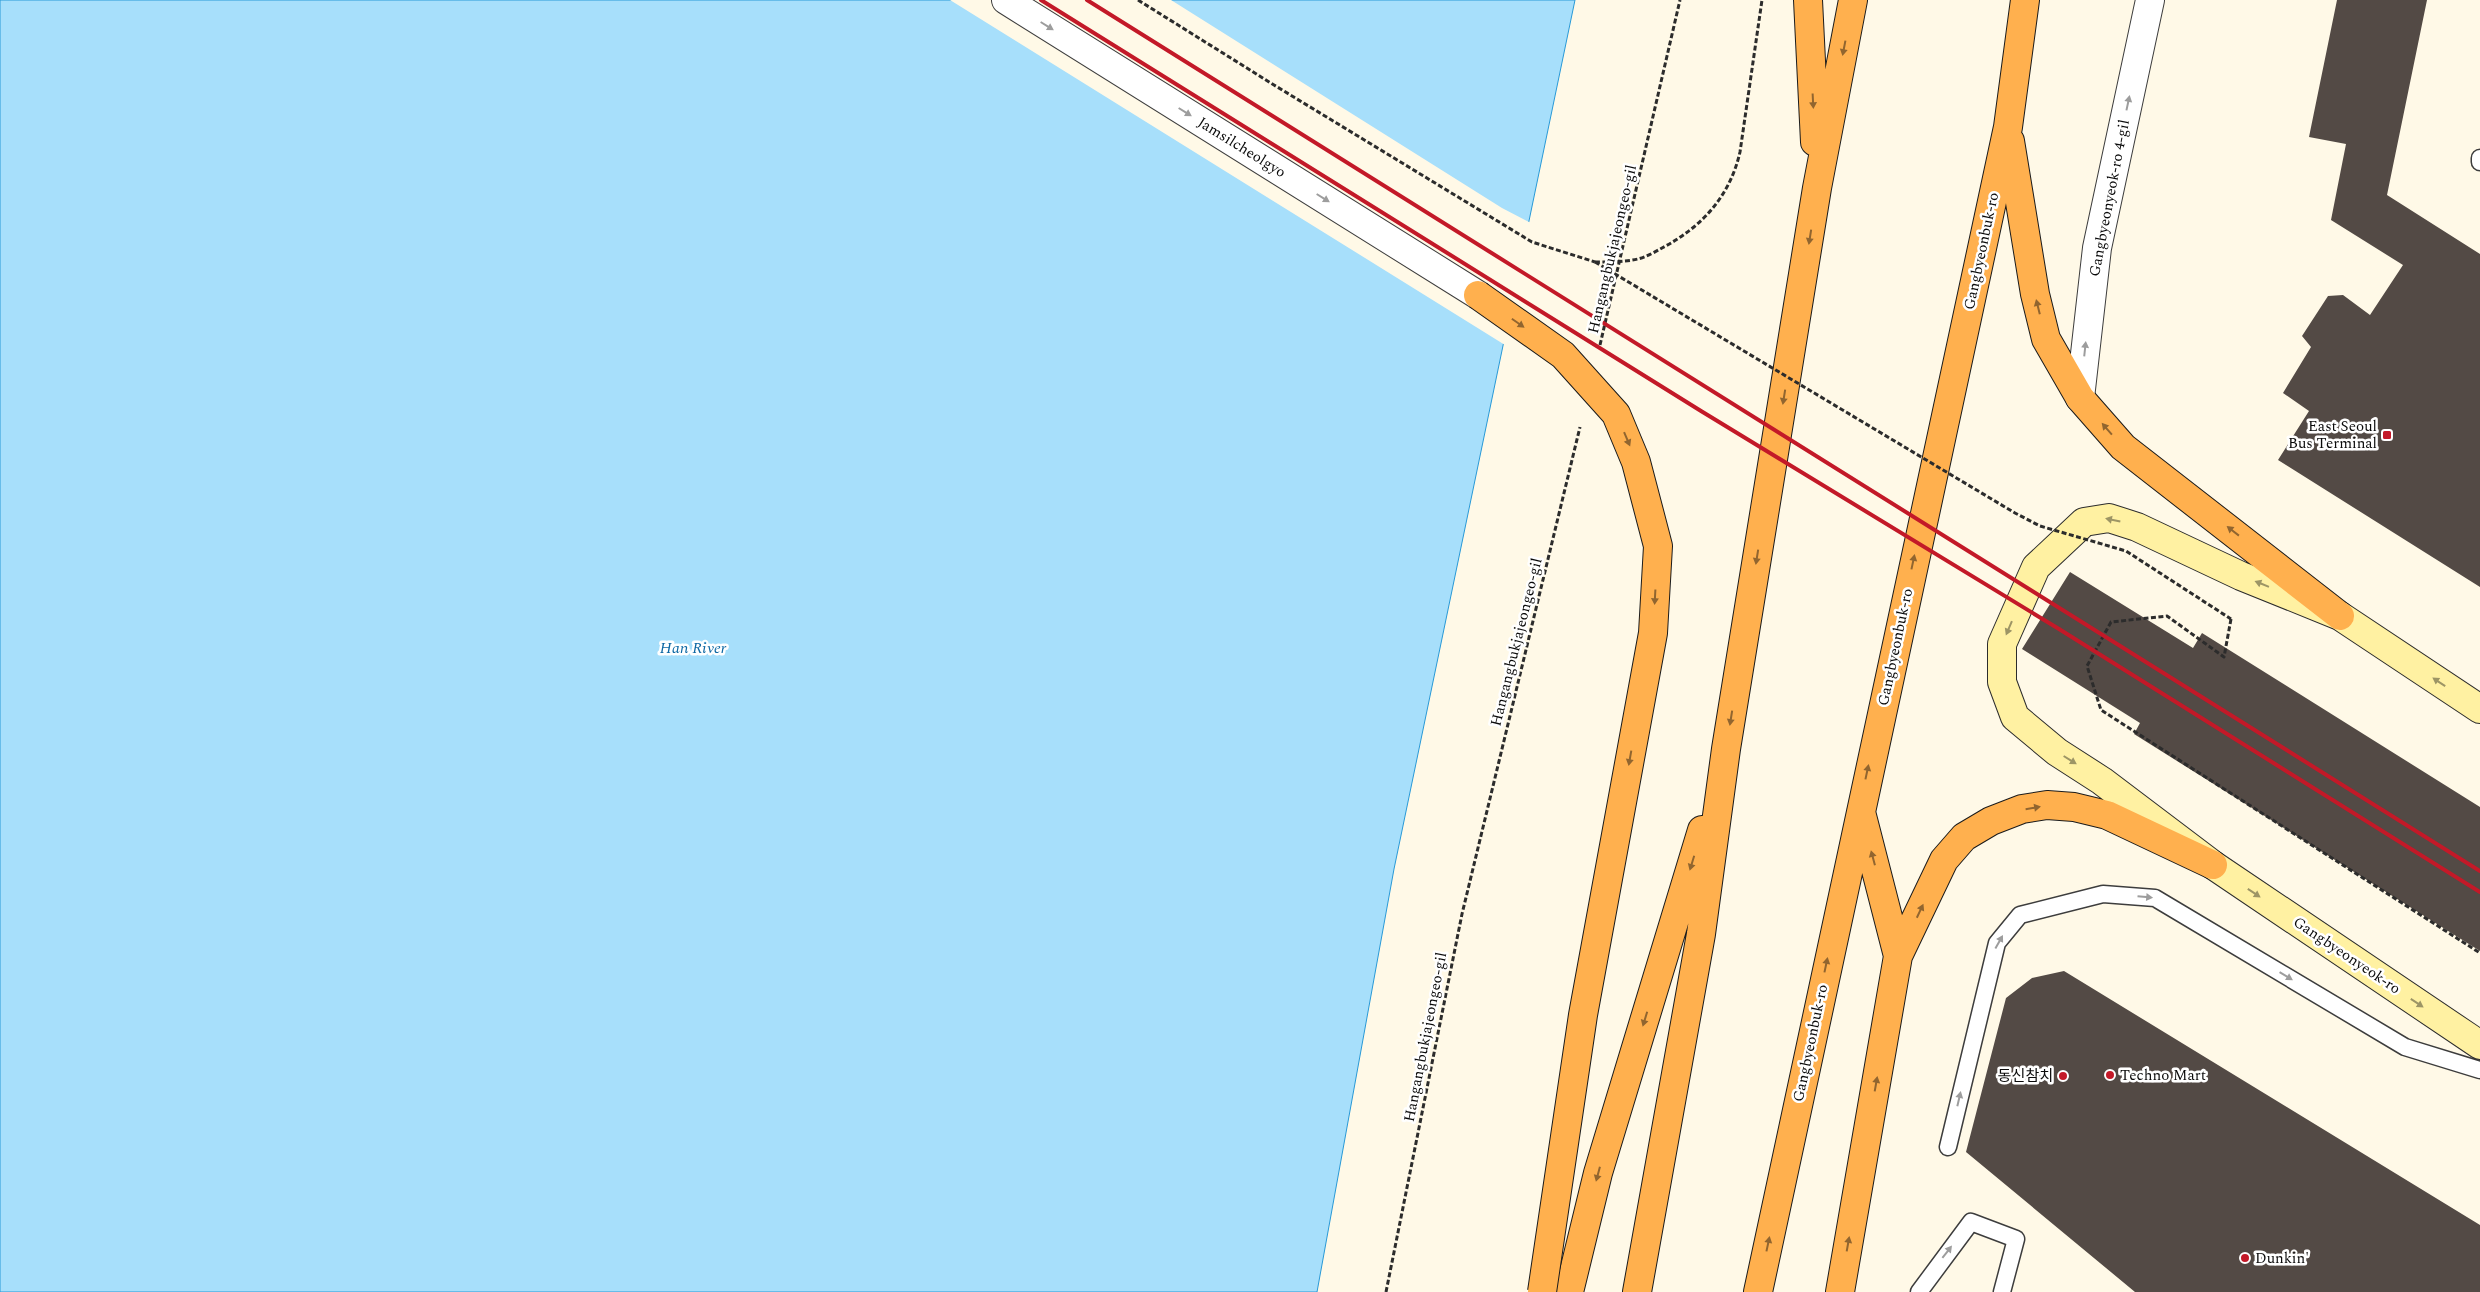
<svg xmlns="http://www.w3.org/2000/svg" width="2480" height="1292" viewBox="0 0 2480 1292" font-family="Spectral,'Noto Sans KR',serif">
<rect width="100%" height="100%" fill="#fff9e7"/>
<path fill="#a7dffb" stroke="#2899d7" d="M0,0H1575L1394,869L1317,1292H0Z"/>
<path fill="#fff9e7" d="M950,0H1171L1502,208L1531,223L1505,345Z"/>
<path fill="#534a45" d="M2337,0H2427L2387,195L2480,254V587L2278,460L2309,411L2283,393L2311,347L2302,336L2328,296L2343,295L2370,315L2403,265L2331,220L2346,144L2309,137Z
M2070,572L2193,648L2202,633L2480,807V951L2134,734L2140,723L2022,649Z
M2064,971L2480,1225V1292H2135L1966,1152L2006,998L2032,978Z"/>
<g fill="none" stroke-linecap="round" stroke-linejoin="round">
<defs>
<path id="service" d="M2480,158V162
M1948,1147L1997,943L2020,915L2103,894L2155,898L2405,1047L2480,1070
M1919,1292L1971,1222L2016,1239L2002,1292"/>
<path id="minor" d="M1006,0L1478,295
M2080,398L2097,248L2150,0"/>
<path id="secondary" d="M2480,709L2340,616L2241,576L2137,527L2109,518L2084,522L2036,567L2002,644V682L2015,717L2057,752L2102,781L2213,865L2480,1045"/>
<path id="trunk" d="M1808,0L1815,142
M2010,141L2035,294L2046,339L2080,398L2123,447L2340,616
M1861,812L1898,956
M1569,1292L1598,1173L1702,830
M1637,1292L1701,934L1726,749L1817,188L1853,0
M1758,1292L2008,127L2025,0
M1840,1292L1898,956L1944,860L1964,837L1991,821L2022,809L2047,805L2074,807L2107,815L2213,865"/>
</defs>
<use href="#service" stroke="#3d3d3d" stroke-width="19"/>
<use href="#minor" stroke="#3d3d3d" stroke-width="30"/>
<use href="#secondary" stroke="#2c2c2c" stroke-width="30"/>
<use href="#trunk" stroke="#1b1b1b" stroke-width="30"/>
<path stroke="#2c2c2c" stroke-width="3" stroke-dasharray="5 2.5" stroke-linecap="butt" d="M1138,0L1274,85L1532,242L1595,262
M1600,345L1680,0
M2231,619L2224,657L2167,616L2111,622L2087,666L2101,710L2480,953
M1386,1292L1462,914L1580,427"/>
<use href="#service" stroke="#fff" stroke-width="16"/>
<use href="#minor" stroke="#fff" stroke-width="28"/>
<use href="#secondary" stroke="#fff1a2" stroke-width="28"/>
<use href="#trunk" stroke="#ffb04e" stroke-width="28"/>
<path stroke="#c31928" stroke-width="4" d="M1041,0L1701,411L2059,629L2480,892
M1087,0L2480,871"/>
<defs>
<path id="trunk-bridge" d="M1478,295L1563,355L1616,414L1636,462L1658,546L1653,633L1583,1015L1542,1292"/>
</defs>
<use href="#trunk-bridge" stroke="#1b1b1b" stroke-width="30" stroke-linecap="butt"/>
<path stroke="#2c2c2c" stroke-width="3" stroke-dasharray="5 2.5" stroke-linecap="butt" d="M1595,262L2015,513L2040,526L2126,551L2231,619
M1595,262C1609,262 1624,262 1638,259C1646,257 1655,252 1662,248C1702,227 1730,196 1740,152L1762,0"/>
<use href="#trunk-bridge" stroke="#ffb04e" stroke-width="28"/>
</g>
<defs><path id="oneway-solid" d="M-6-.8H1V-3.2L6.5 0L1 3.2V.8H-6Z" transform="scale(1.25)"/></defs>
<g fill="#9d9d9d">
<use href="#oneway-solid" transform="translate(1047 26) rotate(32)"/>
<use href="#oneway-solid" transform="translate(2128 103) rotate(-78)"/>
<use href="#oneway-solid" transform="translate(1185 112) rotate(32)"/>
<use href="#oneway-solid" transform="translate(1323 198) rotate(32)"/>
<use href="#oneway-solid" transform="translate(2085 349) rotate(-84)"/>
<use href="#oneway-solid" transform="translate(2145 897) rotate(5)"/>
<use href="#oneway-solid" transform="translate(1999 942) rotate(-61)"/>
<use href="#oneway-solid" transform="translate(2286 976) rotate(31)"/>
<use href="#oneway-solid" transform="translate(1959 1099) rotate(-77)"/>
<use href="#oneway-solid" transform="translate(1947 1252) rotate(-52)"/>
</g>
<g fill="#91652f">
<use href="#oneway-solid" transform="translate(1844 48) rotate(101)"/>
<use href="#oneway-solid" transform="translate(1813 101) rotate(87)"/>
<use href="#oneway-solid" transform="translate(1810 237) rotate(99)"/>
<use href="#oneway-solid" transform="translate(2038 307) rotate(-104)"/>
<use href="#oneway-solid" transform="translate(1518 323) rotate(35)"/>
<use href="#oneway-solid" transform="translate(1784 397) rotate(99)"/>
<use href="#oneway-solid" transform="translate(2107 429) rotate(-131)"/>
<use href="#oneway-solid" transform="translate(1627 439) rotate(67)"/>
<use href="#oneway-solid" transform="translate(2233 531) rotate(-142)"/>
<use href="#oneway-solid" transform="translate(1757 557) rotate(99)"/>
<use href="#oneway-solid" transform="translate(1913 562) rotate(-78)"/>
<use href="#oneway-solid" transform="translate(1655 597) rotate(93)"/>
<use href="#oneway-solid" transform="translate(1731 718) rotate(99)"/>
<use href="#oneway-solid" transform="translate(1630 758) rotate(100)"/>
<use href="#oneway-solid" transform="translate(1867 772) rotate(-78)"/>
<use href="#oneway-solid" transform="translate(2033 808) rotate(-10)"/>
<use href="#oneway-solid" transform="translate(1873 858) rotate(-105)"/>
<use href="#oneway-solid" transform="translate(1692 863) rotate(107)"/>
<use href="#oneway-solid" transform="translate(1920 911) rotate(-65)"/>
<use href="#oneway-solid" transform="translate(1826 965) rotate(-78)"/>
<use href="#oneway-solid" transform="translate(1645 1019) rotate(107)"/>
<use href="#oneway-solid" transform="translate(1876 1084) rotate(-80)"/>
<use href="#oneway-solid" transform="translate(1598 1174) rotate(105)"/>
<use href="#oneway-solid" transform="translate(1768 1244) rotate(-78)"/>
<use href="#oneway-solid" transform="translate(1848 1244) rotate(-80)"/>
</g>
<g fill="#9d9565">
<use href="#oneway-solid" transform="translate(2113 520) rotate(-168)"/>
<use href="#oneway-solid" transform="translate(2262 584) rotate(-158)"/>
<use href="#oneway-solid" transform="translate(2009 628) rotate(113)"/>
<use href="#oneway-solid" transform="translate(2439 682) rotate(-146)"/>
<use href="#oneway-solid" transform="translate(2070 760) rotate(32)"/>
<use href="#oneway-solid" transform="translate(2254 893) rotate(34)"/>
<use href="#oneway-solid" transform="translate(2417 1003) rotate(34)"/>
</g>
<g fill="#c31928" stroke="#fff" stroke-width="2">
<rect x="2382" y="430" width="10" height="10" rx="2.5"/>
<circle cx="2110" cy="1075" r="5"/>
<circle cx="2063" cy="1076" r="5"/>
<circle cx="2245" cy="1258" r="5"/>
</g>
<g text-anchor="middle" stroke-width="5" stroke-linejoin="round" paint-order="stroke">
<g font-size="15" fill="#0a0a0a" stroke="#fff">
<text transform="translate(1242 147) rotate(32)" y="5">Jamsilcheolgyo</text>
<text transform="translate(2109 198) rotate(-79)" y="5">Gangbyeonyeok-ro 4-gil</text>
<text transform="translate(1612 249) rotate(-77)" y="5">Hangangbukjajeongeo-gil</text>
<text transform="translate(1981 251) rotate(-78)" y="5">Gangbyeonbuk-ro</text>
<text transform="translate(1516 642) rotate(-76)" y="5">Hangangbukjajeongeo-gil</text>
<text transform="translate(1895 647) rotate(-78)" y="5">Gangbyeonbuk-ro</text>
<text transform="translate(2347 955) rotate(34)" y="5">Gangbyeonyeok-ro</text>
<text transform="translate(1425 1037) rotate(-79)" y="5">Hangangbukjajeongeo-gil</text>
<text transform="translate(1810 1043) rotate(-78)" y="5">Gangbyeonbuk-ro</text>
</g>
<g font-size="15" fill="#0a0a0a" stroke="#fff" text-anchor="end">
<text x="2377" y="431">East Seoul<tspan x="2377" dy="17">Bus Terminal</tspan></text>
<text x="2120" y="1080" text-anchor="start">Techno Mart</text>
<text x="2053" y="1081">동신참치</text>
<text x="2255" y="1263" text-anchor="start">Dunkin'</text>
</g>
<g font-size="16" font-style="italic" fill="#0c67a3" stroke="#fff">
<text x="693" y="653">Han River</text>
</g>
</g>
</svg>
